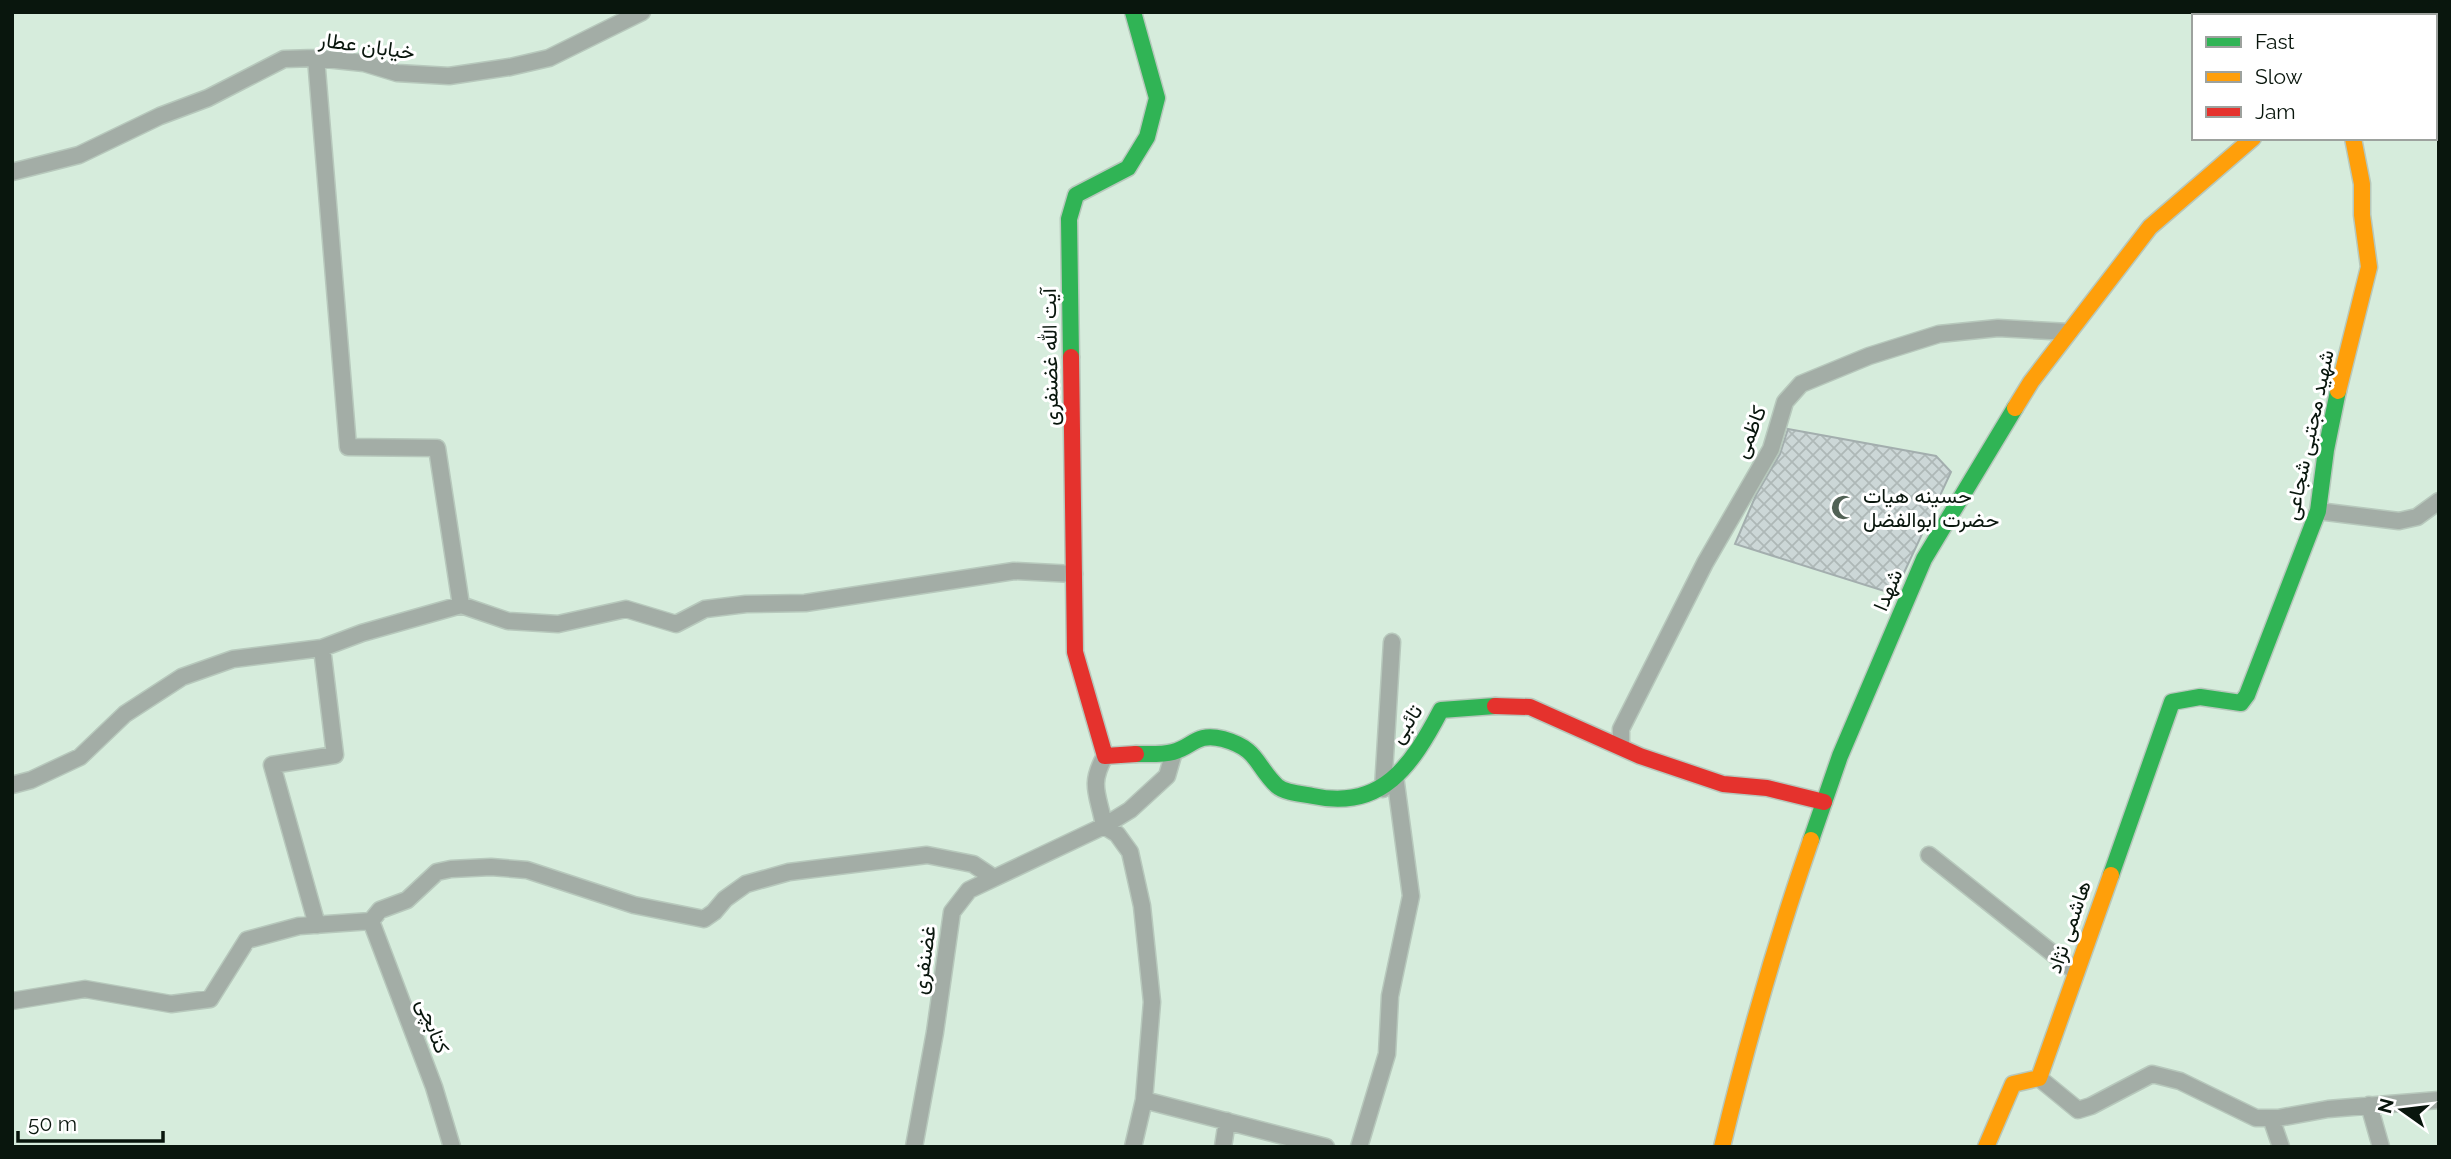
<svg xmlns="http://www.w3.org/2000/svg" width="2451" height="1159" viewBox="0 0 2451 1159" font-family="Raleway,Vazirmatn,sans-serif">
<defs>
<pattern id="building-cross-hatch" width="8" height="8" patternUnits="userSpaceOnUse" patternTransform="scale(1.75)"><rect width="8" height="8" fill="#ccd7d7"/><path d="M0 0l8 8M0 8l8-8" fill="none" stroke="#aeb8b7"/></pattern>
</defs>
<rect width="100%" height="100%" fill="#d6ecdc"/>
<g fill="none" stroke-linecap="round" stroke-linejoin="round">
<path stroke="#e7d366" stroke-width="35" d="M2308,12L2317,16
M2435,61L2439,62"/>
</g>
<path fill="url(#building-cross-hatch)" stroke="#a3aeae" stroke-width="2" d="M1788,429L1936,456L1951,472L1894,594L1735,544L1756,495L1780,454Z"/>
<g fill="none" stroke-linecap="round" stroke-linejoin="round">
<defs>
<path id="street" d="M2211,12L2218,16
M2435,47L2439,51
M316,58L348,447L437,448L461,605
M12,172L79,155L160,116L208,98L284,59L316,58L364,63L397,73L449,76L510,67L549,58L642,12
M2318,511L2399,521L2417,517L2439,501
M1621,746V729L1705,563L1771,449L1785,402L1801,384L1869,356L1939,334L1998,328L2069,332
M1105,756C1088,786 1099,795 1104,826L1117,834L1130,852L1142,906L1152,1002L1144,1100L1133,1147
M12,785L31,780L80,757L125,714L182,677L233,659L322,648L362,633L461,605L508,621L558,624L626,609L676,624L705,609L746,604L805,603L1014,571L1074,574
M1383,789L1392,642
M1929,855L2076,972
M371,921L434,1087L452,1147
M317,925L272,765L335,755L322,648
M12,1001L85,989L171,1004L210,999L247,940L299,926L371,921L380,910L407,900L437,872L451,869L491,867L527,870L634,905L704,919L714,912L725,899L746,884L789,872L927,855L973,864L994,878
M2039,1078L2078,1110L2091,1106L2152,1074L2180,1081L2256,1118H2278L2328,1109L2439,1100
M1144,1100L1326,1147
M2369,1105L2381,1147
M2271,1118L2281,1147
M914,1147L935,1032L952,912L969,890L1104,826L1130,810L1167,776L1174,752
M1223,1147L1227,1121
M1359,1147L1387,1054L1390,996L1411,896L1395,776"/>
<path id="fast" d="M2366,12L2369,16
M2435,21L2439,18
M1071,357L1069,219L1076,195L1128,168L1147,137L1157,98L1133,12
M1136,754C1147,754 1162,755 1173,752C1193,747 1196,732 1223,739C1259,749 1255,765 1277,786C1285,793 1303,794 1313,796C1382,811 1412,765 1441,710L1495,706
M1811,840L1840,756L1924,559L2015,408
M2111,875L2172,702L2200,697L2241,703L2247,695L2318,511L2326,450L2338,391"/>
<path id="slow" d="M2338,391L2369,267L2362,215V184L2353,138
M2015,408L2031,382L2150,227L2253,138
M1722,1147C1747,1043 1776,941 1811,840
M1986,1147L2013,1084L2039,1078L2111,875"/>
<path id="jam" d="M1071,357L1075,652L1105,756L1136,754
M1495,706L1530,707L1640,756L1723,784L1767,788L1824,802"/>
</defs>
<use href="#street" stroke="#b7c8bc" stroke-width="19"/>
<use href="#fast" stroke="#b7c8bc" stroke-width="19"/>
<use href="#slow" stroke="#b7c8bc" stroke-width="19"/>
<use href="#jam" stroke="#b7c8bc" stroke-width="19"/>
<use href="#street" stroke="#a3ada6" stroke-width="16"/>
<use href="#fast" stroke="#30b455" stroke-width="16"/>
<use href="#slow" stroke="#ff9f0a" stroke-width="16"/>
<use href="#jam" stroke="#e5322d" stroke-width="16"/>
</g>
<defs>
<symbol id="mosque-bare" viewBox="-9 -9 18 18"><path d="M3.5-4.9A6 6 0 1 0 3.5 4.9A5 5 0 1 1 3.5-4.9Z" fill="#516155" stroke="#fff" stroke-width="2.5" paint-order="stroke"/></symbol>
</defs>
<g fill-rule="evenodd">
<use href="#mosque-bare" x="1826" y="490" width="35" height="35"/>
</g>
<g text-anchor="middle" stroke-width="6" stroke-linejoin="round" paint-order="stroke">
<g font-size="21" fill="#09160d" stroke="#fff">
<text transform="translate(367 46) rotate(8)" y="7">خیابان عطار</text>
<text transform="translate(1050 357) rotate(-91)" y="7">آیت الله غضنفری</text>
<text transform="translate(1750 432) rotate(-68)" y="7">کاظمی</text>
<text transform="translate(2309 435) rotate(-78)" y="7">شهید مجتبی شجاعی</text>
<text transform="translate(1888 590) rotate(-67)" y="7">شهدا</text>
<text transform="translate(1406 724) rotate(-57)" y="7">تائبی</text>
<text transform="translate(2069 927) rotate(-71)" y="7">هاشمی نژاد</text>
<text transform="translate(924 960) rotate(-82)" y="7">غضنفری</text>
<text transform="translate(433 1026) rotate(69)" y="7">کتابچی</text>
</g>
<g font-size="21" fill="#09160d" stroke="#fff" text-anchor="start">
<text x="1863" y="503">حسینه هیات<tspan x="1863" dy="24">حضرت ابوالفضل</tspan></text>
</g>
</g>
<rect width="2451" height="1159" fill="none" stroke="#09160d" stroke-width="28"/>
<rect x="2192" y="14" width="245" height="126" fill="#ffffff" stroke="#9da29e" stroke-width="2"/>
<rect x="2206" y="37" width="35" height="10" fill="#30b455" stroke="#9da29e" stroke-width="2"/>
<text x="2255" y="49" font-size="21" fill="#09160d">Fast</text>
<rect x="2206" y="72" width="35" height="10" fill="#ff9f0a" stroke="#9da29e" stroke-width="2"/>
<text x="2255" y="84" font-size="21" fill="#09160d">Slow</text>
<rect x="2206" y="107" width="35" height="10" fill="#e5322d" stroke="#9da29e" stroke-width="2"/>
<text x="2255" y="119" font-size="21" fill="#09160d">Jam</text>
<g transform="translate(2402 1110) rotate(284)" stroke="#ffffff" stroke-width="5" paint-order="stroke">
<path d="M0-5L12 26L0 18L-12 26Z" fill="#09160d"/>
<text y="-10" font-size="19" font-weight="bold" text-anchor="middle" fill="#09160d">N</text>
</g>
<path d="M18 1131v10h145v-10" fill="none" stroke="#09160d" stroke-width="3.5"/>
<text x="28" y="1131" font-size="21" fill="#09160d" stroke="#ffffff" stroke-width="5" paint-order="stroke">50 m</text>
</svg>
